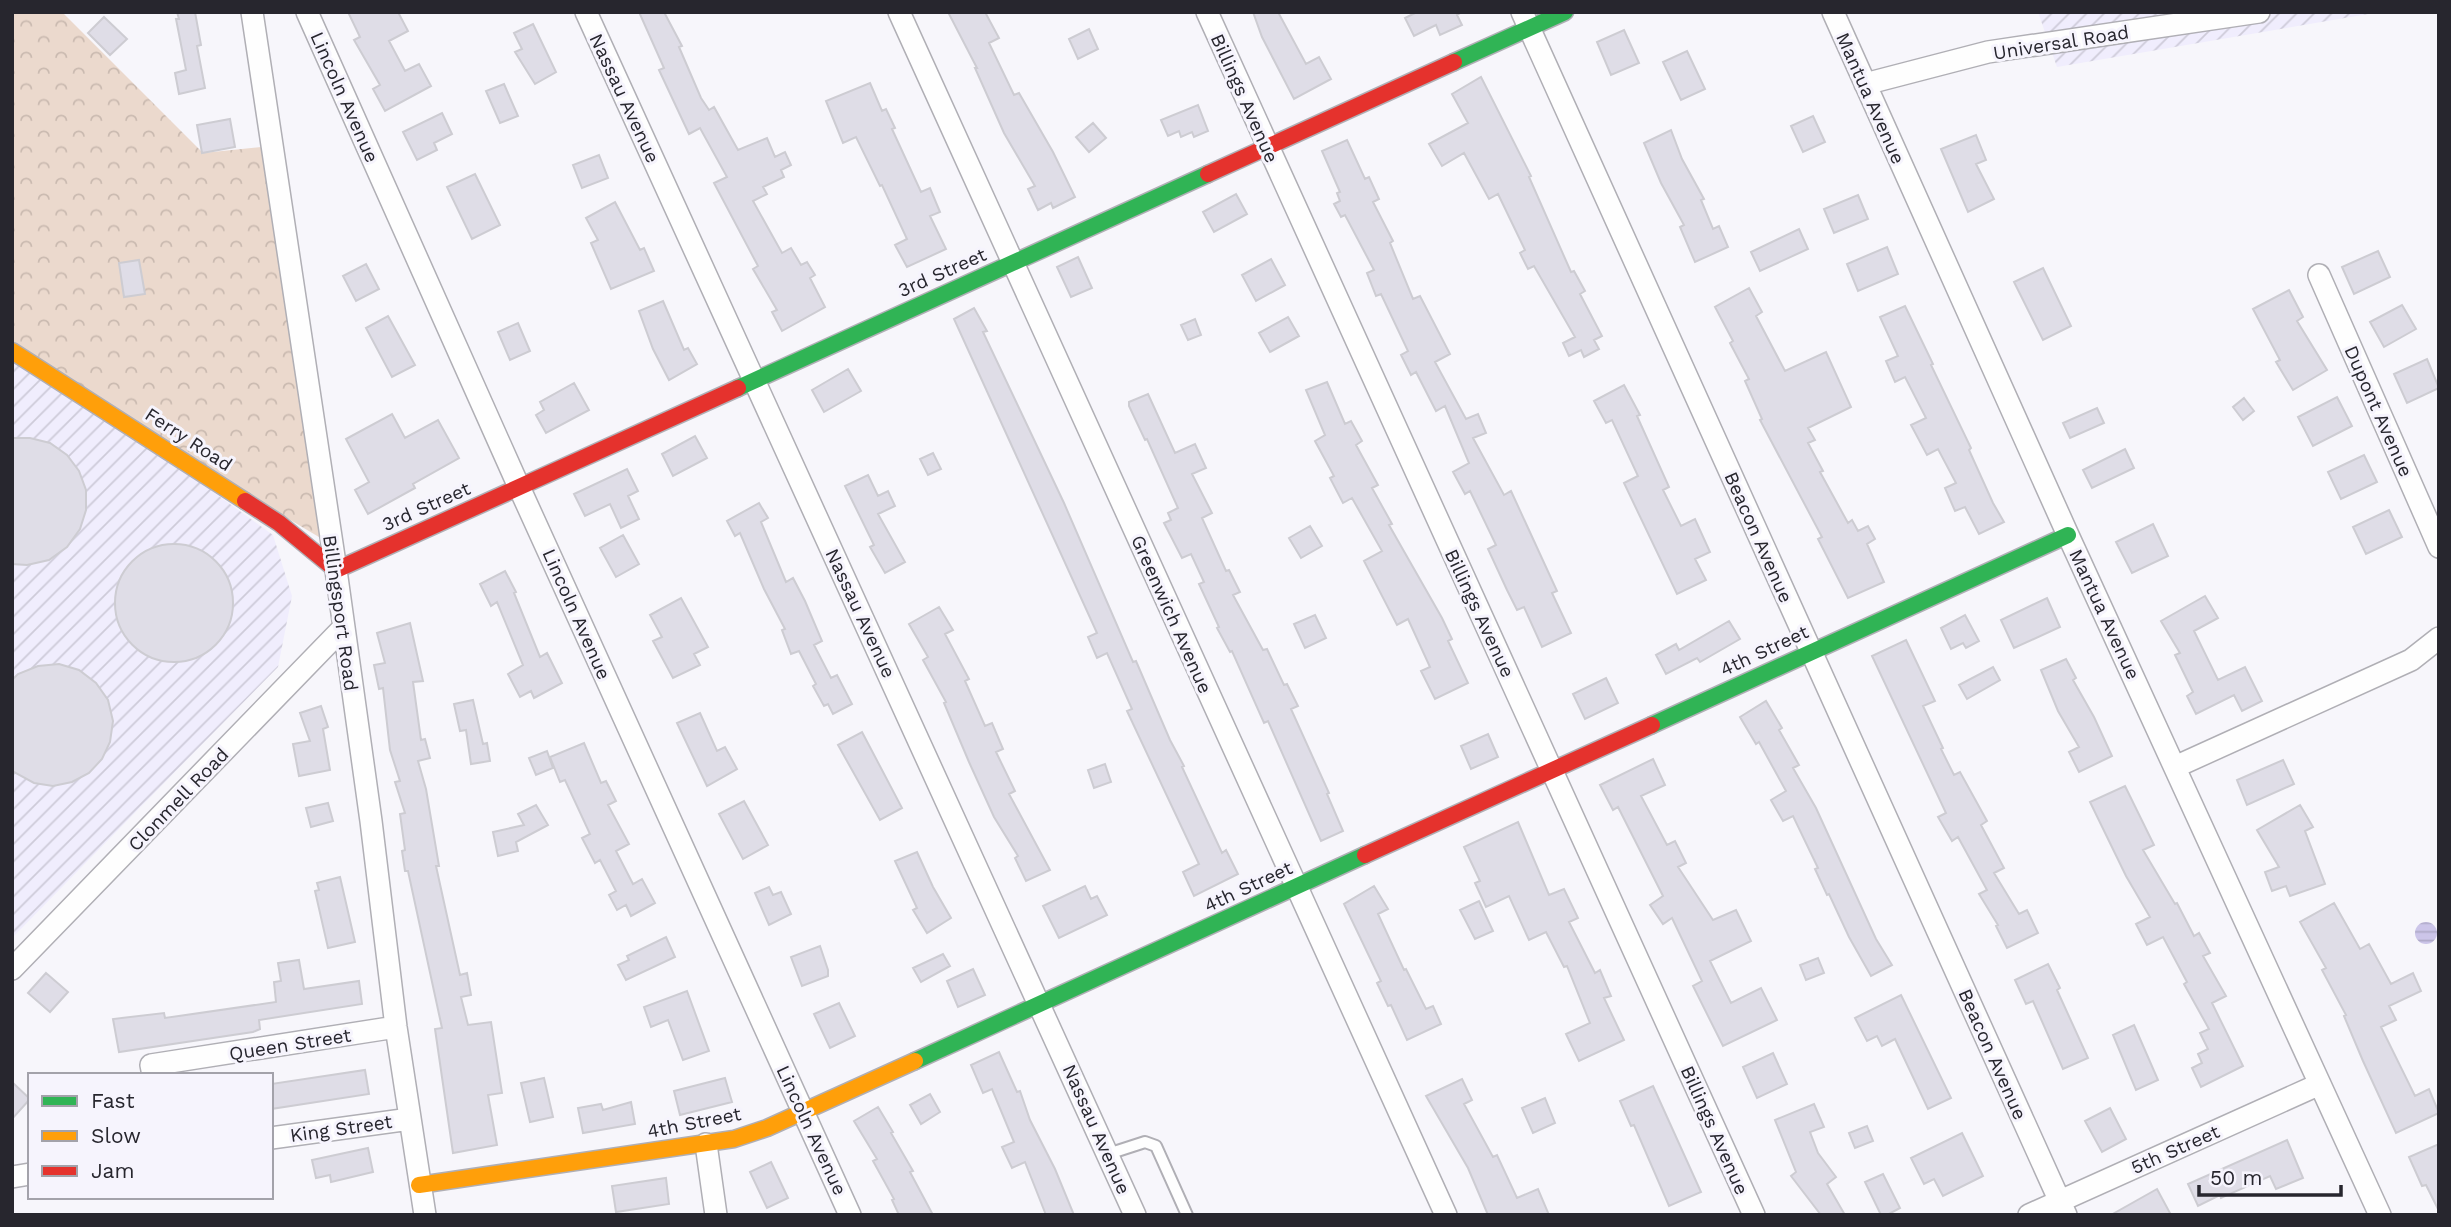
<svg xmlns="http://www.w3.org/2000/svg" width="2451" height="1227" viewBox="0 0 2451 1227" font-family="'Work Sans',sans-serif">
<defs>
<pattern id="industrial-furrows" width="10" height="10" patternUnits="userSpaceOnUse" patternTransform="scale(1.75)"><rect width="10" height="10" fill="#f0edfd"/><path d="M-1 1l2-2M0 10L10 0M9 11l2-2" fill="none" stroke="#cecbd9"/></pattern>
<pattern id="park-crowns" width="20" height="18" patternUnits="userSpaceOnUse" patternTransform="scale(1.75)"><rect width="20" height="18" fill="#ebd9cd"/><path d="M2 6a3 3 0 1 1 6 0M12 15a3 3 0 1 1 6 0" fill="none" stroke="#cabab0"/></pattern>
<pattern id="water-rules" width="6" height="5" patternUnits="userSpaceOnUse" patternTransform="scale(1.75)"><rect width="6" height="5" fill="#ccc5e9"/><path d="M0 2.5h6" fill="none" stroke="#afa9c8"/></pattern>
</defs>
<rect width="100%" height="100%" fill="#f7f6fb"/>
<path fill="url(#industrial-furrows)" d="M2038,12H2380L2057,67Z
M12,347L273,535L292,596L278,667L12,938Z"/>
<path fill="url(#park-crowns)" d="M12,12H62L203,153L271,146L329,543L171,449L12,347Z"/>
<path fill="url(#water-rules)" d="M2415 933a11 11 0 1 1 22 0a11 11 0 1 1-22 0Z"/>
<path fill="#dfdde7" stroke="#cdccd2" stroke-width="2" d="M177,12H195L201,45L197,46L205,88L179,94L175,73L186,70L176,19H179Z
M348,12H398L408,31L389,41L405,71L419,64L431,86L385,111L373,89L380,85L354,40L360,37Z
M639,12H664L682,46L679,47L701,98L709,110L714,107L738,150L767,138L775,157L785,152L791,165L781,170L784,177L763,187L767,194L753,201L782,253L791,248L801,265L807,262L815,275L810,278L825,307L782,331L772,312L777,310L753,269L758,266L714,183L727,177L700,128L689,134L659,70L664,68Z
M948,12H985L999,38L989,43L1014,95L1019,93L1053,152L1075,197L1053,208L1051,203L1038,210L1028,189L1035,186L1004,133L975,68H977Z
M1253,12H1278L1306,64L1319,57L1331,79L1294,99L1262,37Z
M1417,12H1462L1457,15L1462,25L1440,35L1436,25L1414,36L1405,18Z
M104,17L127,39L110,55L88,33Z
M533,24L556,72L535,84L515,52L522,49L514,33Z
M1089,29L1098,49L1078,59L1069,39Z
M1624,30L1639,63L1611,75L1597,42Z
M1687,51L1705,89L1681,100L1663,62Z
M1481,77L1531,176L1529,177L1571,272L1574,271L1585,291L1580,294L1602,336L1594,340L1599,349L1584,357L1581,350L1569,356L1563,343L1575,337L1534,266L1528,269L1520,253L1525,250L1498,194L1489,199L1464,153L1442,166L1429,144L1468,123L1452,94Z
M870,83L882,111L886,109L895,128L892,129L921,192L930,188L940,212L930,216L946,249L907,267L895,245L907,239L882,185L880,186L856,137L843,143L826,101Z
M504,84L518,116L500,123L486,91Z
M1198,105L1208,131L1194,137L1192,132L1181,137L1179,131L1168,136L1161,120Z
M442,113L452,134L434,143L437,150L417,160L403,132Z
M1813,116L1825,142L1803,152L1791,126Z
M230,119L235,147L202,153L197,125Z
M1093,123L1106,138L1089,152L1076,137Z
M1671,130L1682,159L1704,199L1701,200L1713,229L1719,226L1728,247L1695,262L1680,227L1684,225L1661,183L1644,143Z
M1976,135L1986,160L1976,164L1994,199L1968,212L1941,149Z
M1347,140L1365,179L1369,177L1379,199L1373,202L1393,241L1390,243L1413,299L1420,296L1450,354L1435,362L1466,419L1478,414L1486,433L1473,438L1504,495L1511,491L1557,591L1552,593L1571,633L1542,647L1524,607L1517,610L1507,590L1488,549L1496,545L1470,491L1465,494L1453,472L1469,463L1445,406L1436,411L1416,372L1411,375L1401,355L1408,351L1381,294L1376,296L1367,273L1374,270L1345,215L1341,217L1334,204L1340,201L1337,193L1340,192L1322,151Z
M599,155L608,178L582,188L573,165Z
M475,174L500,225L472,239L447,187Z
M1236,194L1247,214L1214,232L1203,212Z
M1858,195L1868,219L1834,233L1824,209Z
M615,202L640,250L644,248L654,271L611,289L591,243L598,240L586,218Z
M1799,229L1808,249L1760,271L1751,252Z
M1887,247L1898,274L1858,291L1847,264Z
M2378,251L2390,277L2354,294L2342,267Z
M1078,257L1092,288L1071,297L1057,267Z
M1271,259L1285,285L1256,301L1242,275Z
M139,260L145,294L124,297L119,263Z
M366,264L379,289L356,301L343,276Z
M2043,268L2071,326L2043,340L2014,282Z
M1749,288L1762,312L1756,316L1785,371L1826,352L1851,407L1808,428L1815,440L1808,443L1823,471L1820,472L1848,523L1852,520L1858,531L1868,526L1875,539L1867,544L1884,582L1848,598L1818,539L1822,537L1760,420L1762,419L1745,381L1749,379L1730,343L1733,341L1715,307Z
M2289,290L2303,317L2297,321L2327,370L2293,390L2276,362L2280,360L2253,309Z
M663,301L684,350L688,348L697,364L669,380L653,349L639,311Z
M2402,305L2416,329L2384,347L2370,322Z
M1905,306L1933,364L1931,365L1971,448L1969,450L1993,503L2004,522L1979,534L1965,507L1955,511L1945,488L1956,483L1938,449L1927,455L1911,425L1926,418L1905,377L1895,382L1886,361L1898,356L1880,317Z
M974,308L987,331L983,332L1064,503L1133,662L1136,661L1170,740L1184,766L1182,767L1222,853L1226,850L1238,874L1194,896L1183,872L1199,864L1127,711L1132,709L1107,653L1097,658L1088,637L1097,633L954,319Z
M388,316L415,365L392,377L366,328Z
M1288,317L1299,336L1270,352L1259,333Z
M1195,319L1201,335L1188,340L1181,325Z
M518,323L530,351L510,360L498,332Z
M2427,359L2439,388L2407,403L2394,374Z
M848,369L861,391L824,412L812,390Z
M1327,382L1345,424L1351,421L1362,441L1356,445L1378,485L1372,488L1392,524L1389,525L1442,618L1452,639L1448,641L1468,683L1435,699L1421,671L1430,667L1408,619L1397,625L1364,561L1382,551L1352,498L1343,503L1330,478L1334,476L1315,441L1325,435L1306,390Z
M574,383L589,410L546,433L536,415L544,410L540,402Z
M1624,385L1640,415L1637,416L1669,487L1663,490L1681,526L1695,519L1710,552L1695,559L1706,580L1677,594L1624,483L1638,476L1612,420L1606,423L1594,401Z
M1148,394L1175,453L1195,444L1206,468L1192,474L1212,513L1202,518L1226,571L1229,570L1240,592L1233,595L1263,650L1267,649L1284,685L1287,684L1298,706L1291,709L1329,793L1327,794L1343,831L1321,841L1268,721L1264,723L1232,651L1230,652L1217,628L1219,627L1199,584L1204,582L1191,554L1182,558L1164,523L1171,520L1168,513L1178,508L1147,439L1145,440L1129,406V402Z
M2337,397L2352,426L2313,446L2298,417Z
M2244,398L2254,411L2243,420L2233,407Z
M2097,408L2104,423L2070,438L2063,423Z
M392,414L405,438L438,420L459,458L413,484L415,488L368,514L355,490L369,482L346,439Z
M695,436L707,458L673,476L662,454Z
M12,438H30L50,443L67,455L79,471L86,490V510L80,529L67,547L49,560L27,565L12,564Z
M2125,449L2134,468L2092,488L2083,470Z
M933,453L941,469L928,475L920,459Z
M2364,455L2377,482L2341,499L2328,472Z
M627,469L638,491L628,496L639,519L621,528L610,504L585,516L574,494Z
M868,475L878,496L888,491L895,506L878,514L905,562L885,573L870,547L874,545L845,486Z
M759,503L768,518L761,522L786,582L793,578L805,601L822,641L814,645L831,678L837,675L852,704L833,714L828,704L824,706L813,686L816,684L799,651L791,654L782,630L785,629L764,589L740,533L735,536L727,521Z
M2389,510L2402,537L2366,554L2353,527Z
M2153,524L2168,556L2132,573L2116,542Z
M1310,526L1322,546L1301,558L1289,538Z
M623,535L639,564L616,577L600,548Z
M115 603a59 59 0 1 1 118 0a59 59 0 1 1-118 0Z
M505,571L516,592L514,593L540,657L547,653L562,683L534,698L531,691L520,697L508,674L523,665L497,602L491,606L480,584Z
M2205,596L2218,618L2194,631L2218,680L2245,667L2262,701L2242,711L2234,695L2196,714L2187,696L2193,692L2175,655L2180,653L2161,621Z
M681,598L708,647L694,654L700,665L673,678L653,641L662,637L650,615Z
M2047,598L2060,627L2014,648L2001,620Z
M939,607L953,630L945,634L969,679L965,681L985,726L992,723L1003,749L996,752L1015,791L1009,794L1050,870L1026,881L1015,858L1018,856L994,817L969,762L944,703L946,702L923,660L928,657L909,624Z
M1315,615L1326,638L1305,648L1294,624Z
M1965,615L1979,641L1966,648L1963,643L1951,649L1941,628Z
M1729,621L1740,639L1700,662L1697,658L1666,674L1656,655L1676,644L1679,650Z
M410,623L423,681L413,682L421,740L425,739L430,758L418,761L426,789L439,866H436L460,975L467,973L471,995L461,997L468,1025L491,1022L502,1093L488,1095L497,1145L453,1153L435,1029L442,1028L408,871H405L402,851L405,850L400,814L405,813L395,782L400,781L390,750L383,688L379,689L374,665L385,663L377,633Z
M1906,640L1935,701L1923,706L1943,748L1941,749L1954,775L1960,772L1987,821L1981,825L2004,868L1994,873L2019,914L2027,910L2038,933L2007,948L1996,926L1998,925L1979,894L1987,890L1958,837L1952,841L1938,817L1946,813L1872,656Z
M2066,659L2076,678L2073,680L2094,717L2112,756L2079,772L2069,752L2079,747L2058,711L2041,670Z
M59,664L79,670L96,683L108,700L113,721L110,742L102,759L89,773L72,782L53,786L34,783L12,771V680L18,674L38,666Z
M1993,667L2000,680L1967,699L1959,685Z
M1606,678L1618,703L1585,719L1573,694Z
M473,700L483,744L487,743L490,761L471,764L466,730L460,731L454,704Z
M1766,701L1782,728L1779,730L1799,765L1793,768L1816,808L1876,939L1892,965L1871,976L1849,937L1829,894L1827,895L1815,869L1818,868L1793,816L1783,821L1771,800L1786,791L1759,742L1756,744L1740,717Z
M321,706L328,727L323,729L330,770L299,776L293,744L310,741L300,713Z
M700,713L717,751L725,747L737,769L707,786L677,723Z
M862,732L902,808L880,820L838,745Z
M1488,734L1498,757L1471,769L1461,746Z
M584,743L601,783L606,781L616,801L608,805L629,844L616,851L633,884L642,879L655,903L631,916L626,905L617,910L609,895L616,891L600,860L595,863L582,838L590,834L565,780L560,782L550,757Z
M547,751L553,768L536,775L529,758Z
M1653,759L1665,785L1641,796L1667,845L1675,841L1686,863L1678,867L1713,920L1736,910L1751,941L1710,961L1731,1003L1761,988L1777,1020L1723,1046L1693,986L1702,981L1672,918L1663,924L1650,905L1663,896L1618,807L1613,810L1600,785Z
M2283,760L2294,784L2247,805L2237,780Z
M1105,764L1111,782L1094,788L1088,770Z
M2125,786L2154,845L2143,850L2175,904L2177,903L2194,936L2199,933L2210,953L2203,956L2226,996L2212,1003L2243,1066L2201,1087L2192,1068L2202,1063L2198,1054L2208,1049L2200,1033L2209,1029L2184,984L2187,982L2163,937L2147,945L2136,924L2150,917L2126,876L2090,802Z
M744,801L768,845L743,859L719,814Z
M328,803L333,821L311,827L306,808Z
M536,805L548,825L516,842L518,851L498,856L493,832L524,825L518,814Z
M2300,805L2313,827L2305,831L2325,884L2290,896L2286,886L2272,891L2265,872L2279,867L2257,830Z
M1518,822L1549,895L1564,889L1578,918L1569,922L1595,973L1600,970L1611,996L1604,998L1624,1040L1579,1061L1566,1034L1590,1023L1567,966L1564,967L1546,932L1529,940L1509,896L1486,907L1475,883L1480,881L1464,847Z
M917,852L933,887L951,918L927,933L913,910L917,908L895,861Z
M340,877L355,942L328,948L315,891L319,890L317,883Z
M1085,886L1091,899L1097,896L1107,915L1059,938L1043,906Z
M1374,886L1388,909L1378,914L1404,970L1406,969L1426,1009L1433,1006L1441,1024L1407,1040L1391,1005L1388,1006L1377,983L1381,981L1344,904Z
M769,887L773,895L781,892L791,914L769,925L755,893Z
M1479,901L1493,931L1475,939L1460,910Z
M2334,903L2360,949L2369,944L2391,984L2413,973L2421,991L2389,1006L2396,1020L2381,1027L2415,1096L2429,1089L2439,1113L2396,1133L2363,1061L2344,1016L2346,1015L2322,970L2326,968L2300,922Z
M666,937L675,957L626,980L618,965L629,960L627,956Z
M820,946L828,970V976L802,986L791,957Z
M943,954L950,966L921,982L913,968Z
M1818,958L1824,973L1806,980L1800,965Z
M299,960L304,989L359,981L362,1004L259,1020L260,1029L253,1032L119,1052L113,1019L164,1013L165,1018L276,1002L274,982L281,981L278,963Z
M2048,964L2060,988L2057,990L2088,1058L2063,1069L2033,1001L2026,1004L2015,980Z
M973,969L985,995L958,1007L947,981Z
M46,973L68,992L50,1012L28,993Z
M687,991L709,1051L683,1060L668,1020L651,1027L644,1007Z
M1901,995L1951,1098L1928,1109L1895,1039L1882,1046L1877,1036L1867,1041L1855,1018Z
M839,1003L855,1036L830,1048L814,1014Z
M2134,1025L2158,1080L2136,1090L2113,1035Z
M999,1052L1017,1092L1020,1091L1030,1120L1055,1169L1074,1215H1046L1025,1162L1012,1168L1002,1147L1014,1142L992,1089L983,1093L971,1065Z
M1773,1053L1787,1084L1757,1098L1743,1067Z
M365,1070L369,1094L271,1109V1084Z
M544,1078L553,1117L530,1122L521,1083Z
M725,1078L732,1102L680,1115L674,1091Z
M1462,1079L1472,1100L1464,1104L1493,1157L1497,1155L1517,1198L1538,1189L1549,1215H1488L1468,1168L1426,1096Z
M12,1082L30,1099L12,1119Z
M1653,1086L1701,1192L1669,1206L1634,1125L1631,1126L1620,1101Z
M930,1094L940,1112L921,1124L910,1105Z
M1545,1098L1555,1123L1533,1133L1522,1108Z
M631,1102L635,1124L583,1133L578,1108L601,1104L603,1110Z
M1814,1104L1824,1127L1810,1132L1818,1153L1836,1177L1827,1184L1845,1215H1821L1791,1176L1796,1172L1775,1120Z
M878,1107L893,1132L891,1133L913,1171L910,1172L933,1215H899L892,1200L894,1199L873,1161L877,1159L854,1121Z
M2110,1108L2126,1139L2102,1152L2085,1121Z
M1867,1126L1873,1141L1855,1148L1849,1133Z
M1962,1133L1983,1176L1943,1196L1934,1179L1924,1184L1911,1158Z
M2287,1140L2303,1178L2276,1189L2270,1176L2221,1198L2220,1195L2198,1206L2188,1184Z
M2439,1144V1211L2426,1185L2422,1186L2409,1157Z
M368,1148L373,1172L331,1182L330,1175L316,1178L312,1160Z
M771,1162L788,1198L767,1208L750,1172Z
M1883,1174L1900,1208L1887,1215H1881L1865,1182Z
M666,1178L669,1204L616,1212L612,1186Z
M2157,1189L2171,1215H2111Z"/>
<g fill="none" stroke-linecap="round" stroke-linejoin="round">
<defs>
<path id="lane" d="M1108,1154L1145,1142L1156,1146L1187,1215"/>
<path id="street" d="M252,12L336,570L371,821L396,1027L425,1215
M307,12L519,487L850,1215
M586,12L1135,1215
M899,12L1446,1215
M1207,12L1754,1215
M1522,12L2066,1215
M1833,12L2068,535L2380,1215
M1865,84L1988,52L2259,12
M2319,275L2439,547
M2175,767L2411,660L2439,638
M12,969L343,628
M153,1075L151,1065L396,1027
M271,1138L410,1119
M706,1144L716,1215
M12,1177L30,1174
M2029,1215L2320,1084"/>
<path id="fast" d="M1454,62L1565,12
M738,388L1208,174
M1652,725L2068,535
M915,1061L1365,855"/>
<path id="slow" d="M12,351L245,501
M419,1185L734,1139L767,1128L915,1061"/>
<path id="jam" d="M1208,174L1454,62
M245,501L279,523L336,570L738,388
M1365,855L1652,725"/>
</defs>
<use href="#lane" stroke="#b0afb5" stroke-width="14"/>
<use href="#street" stroke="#b0afb5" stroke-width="24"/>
<use href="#fast" stroke="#b0afb5" stroke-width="19"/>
<use href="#slow" stroke="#b0afb5" stroke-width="19"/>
<use href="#jam" stroke="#b0afb5" stroke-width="19"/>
<use href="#lane" stroke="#fefefe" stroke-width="10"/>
<use href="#street" stroke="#fefefe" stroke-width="21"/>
<use href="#fast" stroke="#30b455" stroke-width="16"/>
<use href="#slow" stroke="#ff9f0a" stroke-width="16"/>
<use href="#jam" stroke="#e5322d" stroke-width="16"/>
</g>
<g text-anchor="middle" stroke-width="6" stroke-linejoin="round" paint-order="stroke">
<g font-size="19" fill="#27262e" stroke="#f6f4fd">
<text transform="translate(2061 42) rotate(-9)" y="7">Universal Road</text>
<text transform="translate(345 97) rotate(66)" y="7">Lincoln Avenue</text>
<text transform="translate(625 98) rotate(65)" y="7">Nassau Avenue</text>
<text transform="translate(1245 98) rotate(66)" y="7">Billings Avenue</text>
<text transform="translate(1871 98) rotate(66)" y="7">Mantua Avenue</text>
<text transform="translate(942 272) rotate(-24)" y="7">3rd Street</text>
<text transform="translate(2379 411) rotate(66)" y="7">Dupont Avenue</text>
<text transform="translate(189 439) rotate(33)" y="7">Ferry Road</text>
<text transform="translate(426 506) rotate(-24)" y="7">3rd Street</text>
<text transform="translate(1759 537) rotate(66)" y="7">Beacon Avenue</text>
<text transform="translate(341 613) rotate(82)" y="7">Billingsport Road</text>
<text transform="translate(861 613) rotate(65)" y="7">Nassau Avenue</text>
<text transform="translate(1480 613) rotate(65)" y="7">Billings Avenue</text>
<text transform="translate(577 614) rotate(66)" y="7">Lincoln Avenue</text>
<text transform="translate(1172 614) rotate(66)" y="7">Greenwich Avenue</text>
<text transform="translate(2105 614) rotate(65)" y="7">Mantua Avenue</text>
<text transform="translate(1764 650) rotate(-25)" y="7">4th Street</text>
<text transform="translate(178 799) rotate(-46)" y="7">Clonmell Road</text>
<text transform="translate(1248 886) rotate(-25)" y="7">4th Street</text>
<text transform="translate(290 1044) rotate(-9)" y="7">Queen Street</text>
<text transform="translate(1993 1054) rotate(66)" y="7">Beacon Avenue</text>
<text transform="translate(694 1122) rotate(-11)" y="7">4th Street</text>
<text transform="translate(341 1128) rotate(-8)" y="7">King Street</text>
<text transform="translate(1097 1129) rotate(66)" y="7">Nassau Avenue</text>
<text transform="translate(812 1130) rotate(65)" y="7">Lincoln Avenue</text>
<text transform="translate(1715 1130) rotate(66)" y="7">Billings Avenue</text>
<text transform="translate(2175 1149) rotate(-24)" y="7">5th Street</text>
</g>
</g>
<rect width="2451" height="1227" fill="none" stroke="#27262e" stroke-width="28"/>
<rect x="28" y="1073" width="245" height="126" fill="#f6f4fd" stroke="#a3a2aa" stroke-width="2"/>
<rect x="42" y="1096" width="35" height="10" fill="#30b455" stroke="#a3a2aa" stroke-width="2"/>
<text x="91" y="1108" font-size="21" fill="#27262e">Fast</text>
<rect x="42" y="1131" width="35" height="10" fill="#ff9f0a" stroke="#a3a2aa" stroke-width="2"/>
<text x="91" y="1143" font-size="21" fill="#27262e">Slow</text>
<rect x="42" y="1166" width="35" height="10" fill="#e5322d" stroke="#a3a2aa" stroke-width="2"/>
<text x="91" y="1178" font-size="21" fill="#27262e">Jam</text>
<path d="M2199 1185v10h142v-10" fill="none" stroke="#27262e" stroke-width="3.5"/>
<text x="2210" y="1185" font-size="21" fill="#27262e" stroke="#f6f4fd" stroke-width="5" paint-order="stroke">50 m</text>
</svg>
